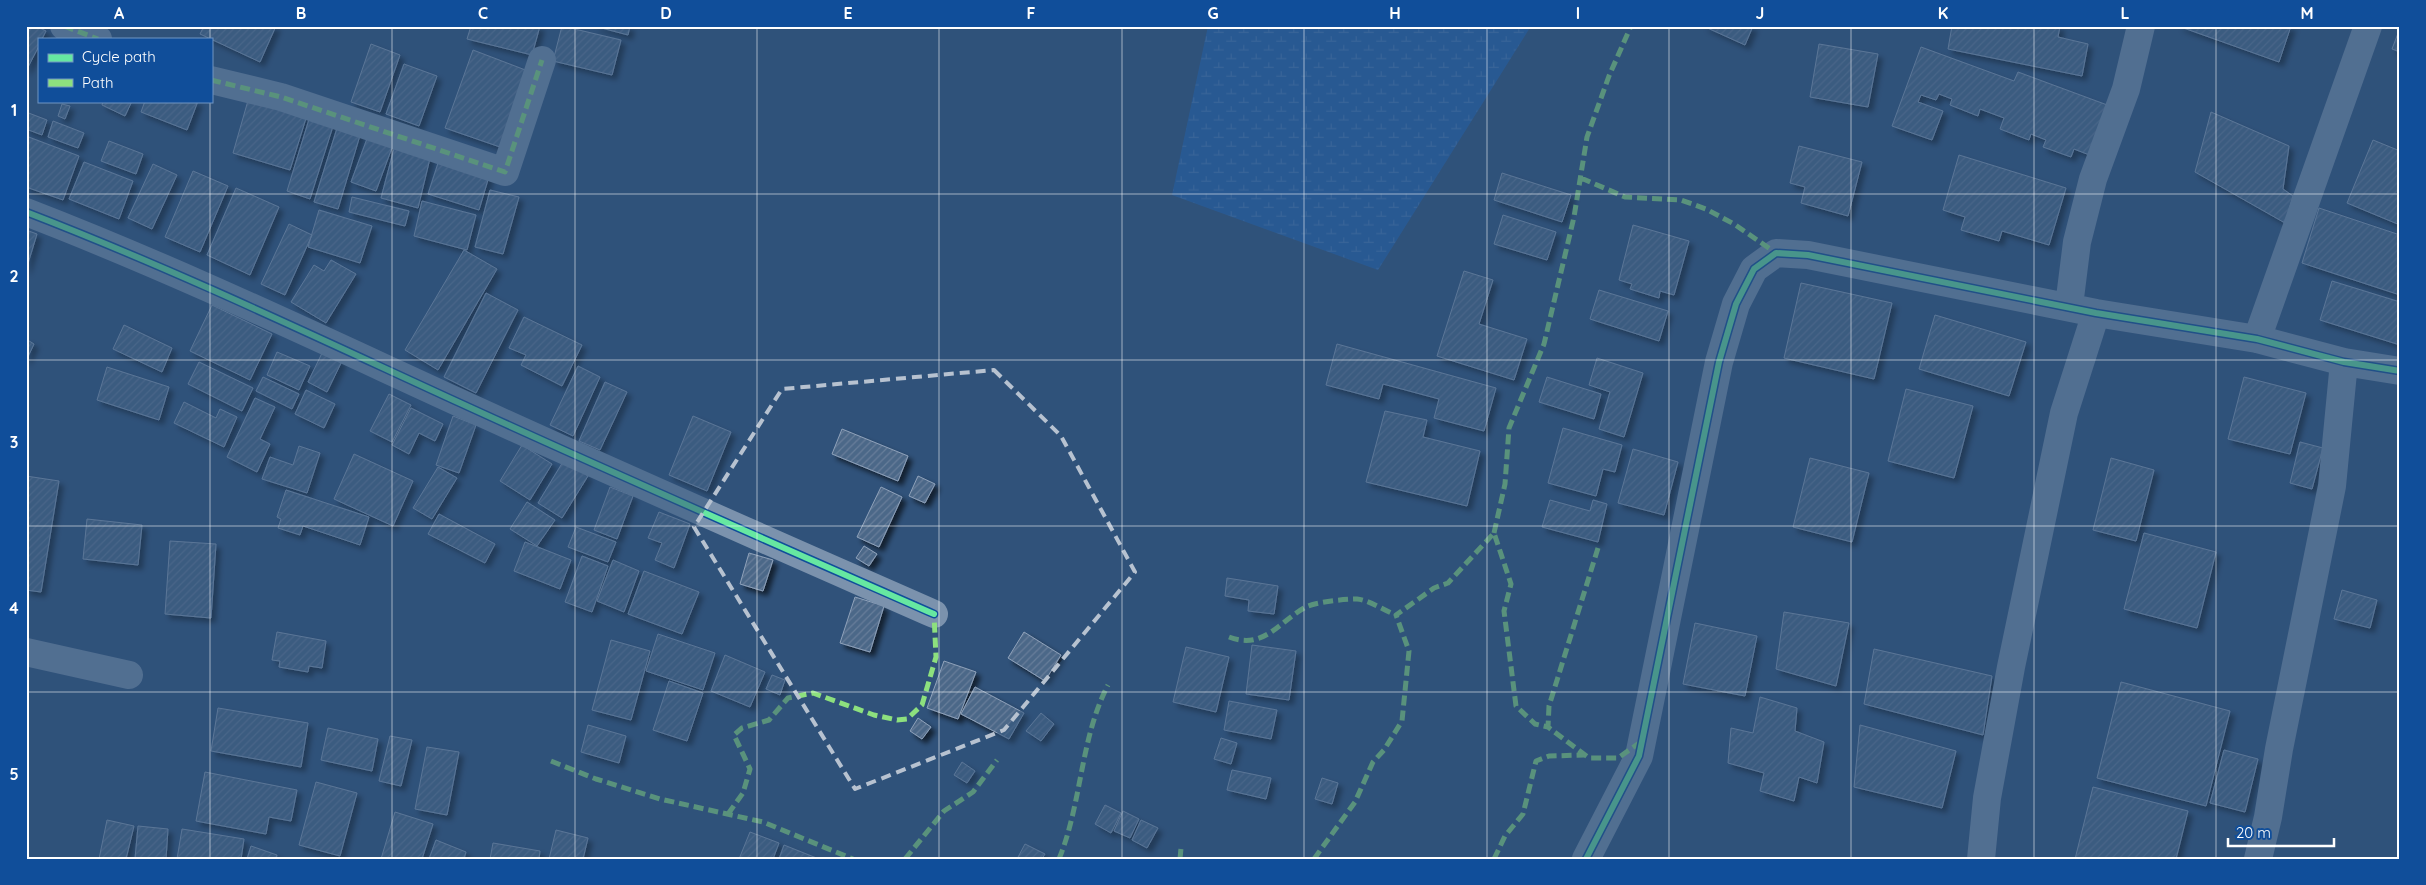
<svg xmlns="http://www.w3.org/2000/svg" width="2426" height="885" viewBox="0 0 2426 885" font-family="Quicksand,sans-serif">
<defs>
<pattern id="wetland-marsh" width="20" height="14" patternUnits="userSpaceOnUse" patternTransform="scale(1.25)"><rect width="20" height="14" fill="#2163b0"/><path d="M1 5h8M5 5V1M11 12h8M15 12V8" fill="none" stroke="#427abc"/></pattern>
<pattern id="building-hatch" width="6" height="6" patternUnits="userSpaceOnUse" patternTransform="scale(1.25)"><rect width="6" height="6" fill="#4c6788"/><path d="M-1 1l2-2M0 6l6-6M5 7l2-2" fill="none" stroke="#677e9a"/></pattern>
<filter id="shadow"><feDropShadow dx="4.5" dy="4.5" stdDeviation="2.5" flood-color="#0009"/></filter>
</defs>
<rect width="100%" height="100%" fill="#30527a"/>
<path fill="url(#wetland-marsh)" d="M1208,26H1531L1378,270L1172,195Z"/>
<path fill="url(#building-hatch)" stroke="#8fa2ba" filter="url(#shadow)" d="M26,26H36L46,31L42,39H39V46L26,71Z
M204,26H276L260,62L200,34Z
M471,26H540L532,55L467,39Z
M562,26L621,40L612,75L553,61Z
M594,26H630L628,35Z
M1703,26H1753L1745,45Z
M1952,26H2027L2037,28V26H2060L2058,37L2088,44L2082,76L1948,49Z
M2178,26H2291L2279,62Z
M2400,28V52L2392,49Z
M371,44L400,55L380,112L351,102Z
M1819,44L1878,54L1868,107L1810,97Z
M1921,47L2014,81L2018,72L2110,106L2092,156L2074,149L2071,157L2043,147L2046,140L2031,134L2029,140L2000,129L2004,118L1980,109L1978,116L1950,105L1952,99L1939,94L1936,100L1921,95L1918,102L1943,111L1932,140L1892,126Z
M473,50L528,71L500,147L445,128Z
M404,64L437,76L419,126L386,114Z
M249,97L307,115L290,170L233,153Z
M103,101H132L125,116L102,105Z
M145,101H198L187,130L141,112Z
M62,104L70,106L65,119L58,116Z
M26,112L47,120L42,135L26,129Z
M2211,112L2289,146L2283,189L2293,196L2285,223L2195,172Z
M310,116L334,123L310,199L287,191Z
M53,121L84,133L78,148L48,137Z
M338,125L361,132L338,209L314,202Z
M26,136L79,156L63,200L26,187Z
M368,136L393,145L376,191L351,182Z
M2373,140L2400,151V225L2347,203Z
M109,141L143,154L136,174L101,161Z
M396,141L432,150L418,208L381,198Z
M1799,146L1862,162L1848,216L1801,203L1805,187L1790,183Z
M1959,155L2066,188L2049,245L2002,231L1999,241L1961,230L1965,217L1943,210Z
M440,157L490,173L479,210L428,194Z
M84,162L133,181L119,219L69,199Z
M153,164L177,175L152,229L128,218Z
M193,171L228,186L200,252L165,237Z
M1502,173L1571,195L1562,222L1494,200Z
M236,188L279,207L250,275L207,255Z
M490,190L519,197L503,254L475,247Z
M352,197L409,211L405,226L349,212Z
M422,201L476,215L467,250L414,236Z
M2319,208L2400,235V295L2302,263Z
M319,210L372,226L360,263L308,247Z
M1503,215L1556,232L1547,260L1494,244Z
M289,224L312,235L285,295L261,284Z
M1633,225L1689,241L1674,295L1660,291L1659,298L1630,289L1632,284L1619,280Z
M26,230L37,234L26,270Z
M464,250L497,269L438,370L405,350Z
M331,260L356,274L326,323L291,302L314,265L324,271Z
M1464,271L1493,280L1479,324L1527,339L1514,380L1437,356Z
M2332,281L2400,302V345L2320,320Z
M1801,283L1892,303L1874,379L1784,358Z
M1599,290L1668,311L1659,341L1590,319Z
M486,293L518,310L476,393L444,377Z
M212,305L272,334L250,380L190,351Z
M1935,315L2026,342L2009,396L1919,369Z
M524,317L582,345L562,386L521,365L526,355L509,348Z
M124,325L172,348L162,372L113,349Z
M26,339L34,344L26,361Z
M1337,344L1496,388L1484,431L1434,418L1439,399L1383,384L1379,399L1326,385Z
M323,351L342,361L327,392L308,382Z
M277,352L310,366L299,390L267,375Z
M1597,358L1643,373L1624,437L1599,429L1610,392L1589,385Z
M199,362L253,388L242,411L188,384Z
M578,366L600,377L573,436L550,425Z
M107,367L169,387L159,420L97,400Z
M263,377L299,394L292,409L256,391Z
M1547,377L1601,394L1594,419L1539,402Z
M2244,377L2306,393L2290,454L2228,439Z
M605,382L627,392L600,450L579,441Z
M1906,389L1973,406L1954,478L1888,461Z
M306,390L335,404L324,428L295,414Z
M389,394L411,405L392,442L370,431Z
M255,398L275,407L260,439L270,444L257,472L227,457Z
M184,402L216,418L220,409L237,417L224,447L174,423Z
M411,408L443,424L435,441L419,433L409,454L392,445Z
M1385,411L1427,420L1423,437L1480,451L1467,506L1366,482Z
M453,416L476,425L459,473L436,465Z
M693,416L731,432L707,491L669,475Z
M1563,428L1622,445L1615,472L1603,469L1596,496L1548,483Z
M842,429L908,456L898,481L832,454Z
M2300,442L2323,448L2312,489L2290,483Z
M522,445L552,464L530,500L500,481Z
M299,446L320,453L307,493L262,479L270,457L293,465Z
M1633,449L1678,462L1664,515L1618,503Z
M354,454L413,481L393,526L334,499Z
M1810,458L1869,473L1852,542L1793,527Z
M2111,458L2154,470L2136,541L2093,530Z
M564,460L588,476L562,518L538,503Z
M438,467L457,478L432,519L413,508Z
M26,476L59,481L41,592L26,590Z
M918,476L935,484L925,503L909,496Z
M610,487L633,496L617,539L594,530Z
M881,487L902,497L879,547L857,537Z
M286,490L369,517L360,545L303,526L300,535L278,528L281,519L277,517Z
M1550,500L1590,511L1593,500L1607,504L1598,542L1542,527Z
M527,502L555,520L537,546L510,529Z
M659,512L690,524L674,568L655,560L662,543L648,538Z
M439,514L495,544L485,563L428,534Z
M87,519L142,525L138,565L83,559Z
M576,527L616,542L608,562L568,547Z
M2144,533L2216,552L2197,628L2124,609Z
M170,541L216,544L211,618L165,614Z
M525,542L571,560L560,589L514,571Z
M864,546L877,554L869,566L856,558Z
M749,553L773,560L763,591L740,584Z
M582,556L608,566L592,612L565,602Z
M613,560L639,571L624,612L597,601Z
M644,571L699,592L682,634L628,614Z
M1227,578L1278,586L1274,614L1248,611L1249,600L1225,596Z
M2342,590L2377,600L2370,628L2334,619Z
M855,597L884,606L870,652L840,643Z
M1784,612L1849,623L1836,686L1776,669Z
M1695,623L1757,636L1745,696L1683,684Z
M277,632L326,641L322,668L309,666L308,672L279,667L280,661L272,660Z
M1024,632L1061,655L1045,681L1008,658Z
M658,634L715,653L703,690L646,671Z
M611,640L650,651L631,720L592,710Z
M1252,645L1296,651L1289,700L1246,694Z
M1186,647L1229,657L1216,712L1173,702Z
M1874,649L1992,676L1983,735L1864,704Z
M725,655L765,672L750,707L711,691Z
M944,661L976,672L958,719L927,708Z
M772,675L785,680L780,695L766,689Z
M669,681L703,693L687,741L653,730Z
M2121,682L2230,711L2206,806L2097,778Z
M975,687L1024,713L1009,739L961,714Z
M1760,697L1797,708L1795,731L1824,742L1817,783L1799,777L1794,801L1760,791L1764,773L1728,763L1731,728L1753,733Z
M1229,701L1277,710L1271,739L1224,730Z
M218,708L308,723L301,767L211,751Z
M1041,713L1054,724L1041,741L1026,731Z
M918,718L931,727L922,739L910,731Z
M588,725L626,736L619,763L581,752Z
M1860,725L1956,751L1942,808L1854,787Z
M328,728L378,739L372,771L321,760Z
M390,736L412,740L401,786L379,781Z
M1221,738L1237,743L1231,764L1214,759Z
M427,747L459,752L447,815L415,809Z
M2224,750L2258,759L2245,812L2210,803Z
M962,762L975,771L967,783L954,775Z
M1232,770L1271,778L1266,799L1227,790Z
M205,772L297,790L291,821L269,817L266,834L196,821Z
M1322,778L1338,783L1332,804L1315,799Z
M316,782L357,793L340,856L299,845Z
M2093,787L2188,811L2176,859H2075Z
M1105,805L1121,813L1111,833L1095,824Z
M1123,811L1139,819L1130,838L1114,831Z
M395,812L433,824L422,859H381Z
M107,820L134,826L126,859H99Z
M1141,820L1158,828L1147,848L1132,840Z
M138,826L168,829L166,859H135Z
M182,829L244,839L241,859H177Z
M556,830L588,838L583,859H549Z
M750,832L779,843L773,859H739Z
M436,840L466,852L464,859H429Z
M493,843L540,851L539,859H490Z
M1025,844L1045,854L1042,859H1017Z
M784,845L819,859H779Z
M251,846L277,855L276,859H247Z"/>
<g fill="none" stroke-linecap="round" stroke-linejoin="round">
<path stroke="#7b92ad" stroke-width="28" d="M64,26L98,39
M211,80L281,97L505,172L542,60
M26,212C174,269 316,337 460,403C617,475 775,544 934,614
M2069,306L2077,242L2093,179L2126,89L2141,26
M2257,339L2368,26
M26,652L129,675
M1586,859L1639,756L1719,362L1736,304L1754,269L1776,253L1808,255L2096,313L2257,339L2344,362L2400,371
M1981,859L1987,798L2011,667L2064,413L2096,313
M2258,859L2268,817L2279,749L2332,486L2344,362"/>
<path stroke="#8de07e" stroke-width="5" stroke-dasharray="10 5" stroke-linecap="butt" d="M64,26L98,39
M211,80L281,97L505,172L542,60
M1581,178L1625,197L1681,200L1706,209L1734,224L1776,253
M1494,533L1505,484L1509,428L1544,344L1574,217L1587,137L1609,76L1631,26
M1598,548L1549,706L1548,727L1589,758H1618L1642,741
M1229,637C1263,650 1278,623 1304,608C1313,602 1345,599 1357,599C1369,600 1385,611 1396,615
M551,761L596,779L660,799L763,822L853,859
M728,814L743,793L750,769L734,735L742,728L769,720L788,698L813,693L874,715L897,720L907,719L922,705L936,657L934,614
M905,859L944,811L973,792L997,760
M1059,859C1082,803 1080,739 1108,685
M1180,859L1181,848
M1314,859L1355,802L1373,762L1384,750L1402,721L1409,651L1396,615L1434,588L1448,583L1494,533L1511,584L1504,611L1516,706L1535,724L1548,727
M1494,859L1505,836L1523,814L1536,761L1549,756L1584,755"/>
<defs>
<path id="cycleway" d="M26,212C174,269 316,337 460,403C617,475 775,544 934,614
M1586,859L1639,756L1719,362L1736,304L1754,269L1776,253L1808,255L2096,313L2257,339L2344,362L2400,371"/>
</defs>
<use href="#cycleway" stroke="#104e9a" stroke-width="9"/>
<use href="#cycleway" stroke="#66e7a1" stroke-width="6"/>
</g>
<path d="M0 0H2426V885H0ZM994,370L1061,436L1135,572L1004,730L855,789L694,527L782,389Z" fill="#30527a" fill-opacity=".55" fill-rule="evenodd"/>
<path fill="none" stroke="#b7c2d0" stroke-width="4" stroke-dasharray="10 6" stroke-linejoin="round" d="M994,370L1061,436L1135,572L1004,730L855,789L694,527L782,389Z"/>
<path fill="none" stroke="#fff" stroke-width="1" stroke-opacity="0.55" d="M210,26V39M392,26V859M575,26V859M757,26V859M939,26V859M1122,26V859M1304,26V859M1487,26V859M1669,26V859M1851,26V859M2034,26V859M2216,26V859M210,101V859M26,194H2400M26,360H2400M26,526H2400M26,692H2400"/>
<rect width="2426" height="885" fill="none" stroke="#104e9a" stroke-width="55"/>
<rect x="38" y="38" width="175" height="65" fill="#104e9a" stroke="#7095c2"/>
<rect x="48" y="54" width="25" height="8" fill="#66e7a1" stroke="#7095c2"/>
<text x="82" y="62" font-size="15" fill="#ffffff">Cycle path</text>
<rect x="48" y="79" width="25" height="8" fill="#8de07e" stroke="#7095c2"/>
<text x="82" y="88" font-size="15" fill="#ffffff">Path</text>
<path d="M2228 838v8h106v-8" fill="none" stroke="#ffffff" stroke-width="2.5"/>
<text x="2236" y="838" font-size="15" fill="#ffffff" stroke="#104e9a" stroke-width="4" paint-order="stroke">20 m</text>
<rect x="28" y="28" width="2370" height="830" fill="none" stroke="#fff" stroke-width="2"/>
<g font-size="16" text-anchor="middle" font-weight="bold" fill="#fff">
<text x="119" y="19">A</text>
<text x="301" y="19">B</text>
<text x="483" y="19">C</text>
<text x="666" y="19">D</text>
<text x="848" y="19">E</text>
<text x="1031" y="19">F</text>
<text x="1213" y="19">G</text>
<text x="1395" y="19">H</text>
<text x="1578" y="19">I</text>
<text x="1760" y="19">J</text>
<text x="1943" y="19">K</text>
<text x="2125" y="19">L</text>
<text x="2307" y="19">M</text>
<text x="14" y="116">1</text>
<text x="14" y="282">2</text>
<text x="14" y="448">3</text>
<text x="14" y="614">4</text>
<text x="14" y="780">5</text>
</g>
</svg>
